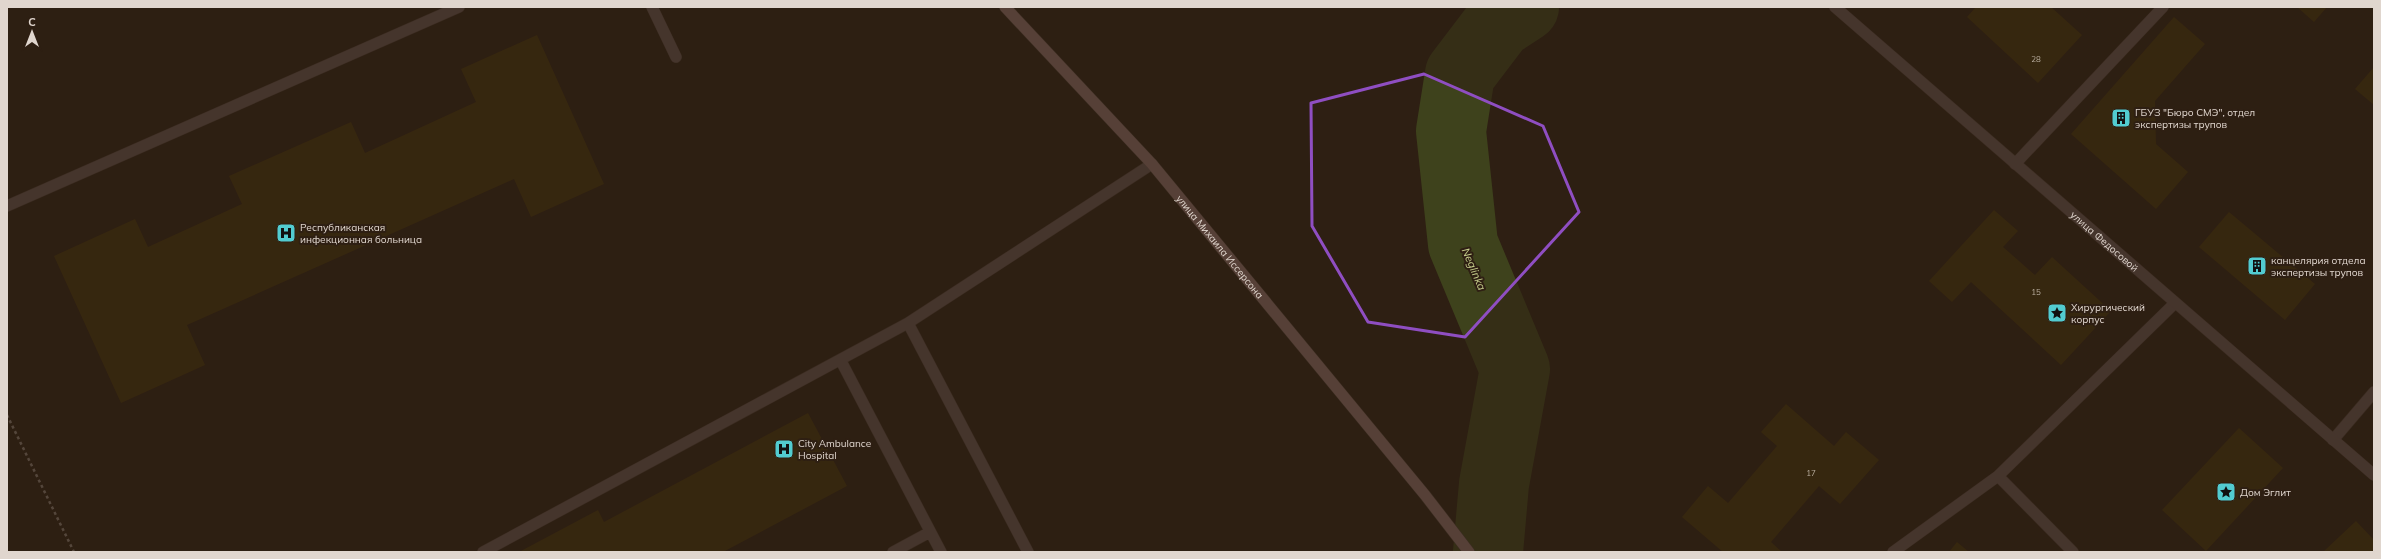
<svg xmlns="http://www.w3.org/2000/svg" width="2381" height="559" viewBox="0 0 2381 559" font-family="Mulish,sans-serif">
<rect width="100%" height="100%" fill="#2e1f13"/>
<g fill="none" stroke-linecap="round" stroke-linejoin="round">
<path stroke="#3e421c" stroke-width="70" d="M1488,552L1494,484L1515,369L1463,244L1451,131L1460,74L1498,24L1524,7"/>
</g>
<path fill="#42320c" d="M1976,7H2051L2082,35L2038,83L1967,17Z
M2297,7H2327L2314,22Z
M2174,17L2205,44L2155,101L2156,144L2188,172L2156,209L2071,134Z
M537,35L604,184L531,217L514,179L187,325L205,365L121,403L54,256L135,219L148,247L242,204L229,176L351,122L365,153L476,102L461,69Z
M2374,67V105L2355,89Z
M1994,210L2018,231L2003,247L2035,275L2052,257L2111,311L2061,365L1971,282L1952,302L1929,281Z
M2229,212L2315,284L2285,320L2199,247Z
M1786,404L1834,446L1846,432L1879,460L1840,504L1819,486L1771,542L1782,552H1723L1682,517L1708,486L1728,503L1777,446L1761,432Z
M808,413L847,486L723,552H519L598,510L604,522Z
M2239,428L2283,468L2206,551L2162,510Z
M2356,521L2374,540V552H2323Z
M1957,542L1969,552H1949Z"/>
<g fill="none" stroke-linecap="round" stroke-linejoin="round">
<defs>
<path id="service" d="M652,7L676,57
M2015,164L2163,7
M7,206L459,7
M908,323L1028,552
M841,361L941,552
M2333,440L2374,392
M1998,476L2073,552
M483,552L908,323L1152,164
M893,552L930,532
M1893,552L1998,476L2174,304"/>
<g id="minor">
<path id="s1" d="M1835,7L2374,475"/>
</g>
<g id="secondary">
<path id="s2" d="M1005,7L1152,164L1425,495L1469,552"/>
</g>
</defs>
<use href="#service" stroke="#4a3c31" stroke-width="12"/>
<use href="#minor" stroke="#4a3c31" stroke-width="12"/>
<use href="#secondary" stroke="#4a3c31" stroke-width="12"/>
<path stroke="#83776d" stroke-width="2.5" stroke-dasharray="3 3" stroke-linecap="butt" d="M7,415L74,552"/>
<use href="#service" stroke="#63504d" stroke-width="11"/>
<use href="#minor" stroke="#63504d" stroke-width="11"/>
<use href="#secondary" stroke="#876964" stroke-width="11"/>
</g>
<path d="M0 0H2381V559H0ZM1424,74L1543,126L1579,212L1465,337L1368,322L1312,226L1311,103Z" fill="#2e1f13" fill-opacity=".55" fill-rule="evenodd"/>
<path fill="none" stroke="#8f4ec2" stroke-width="3" stroke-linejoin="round" d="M1424,74L1543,126L1579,212L1465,337L1368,322L1312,226L1311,103Z"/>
<defs>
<symbol id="building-square" viewBox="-11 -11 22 22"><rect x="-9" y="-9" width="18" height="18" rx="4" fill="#52ccd0" stroke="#2e1f13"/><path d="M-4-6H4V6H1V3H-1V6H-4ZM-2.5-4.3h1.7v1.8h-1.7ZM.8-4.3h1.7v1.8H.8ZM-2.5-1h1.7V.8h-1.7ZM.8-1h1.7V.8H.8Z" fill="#111"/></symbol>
<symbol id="hospital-square" viewBox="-11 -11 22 22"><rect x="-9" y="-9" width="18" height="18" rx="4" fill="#52ccd0" stroke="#2e1f13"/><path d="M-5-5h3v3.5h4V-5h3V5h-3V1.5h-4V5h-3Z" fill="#111"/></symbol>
<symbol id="sight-square" viewBox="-11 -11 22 22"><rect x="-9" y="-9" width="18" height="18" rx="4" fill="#52ccd0" stroke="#2e1f13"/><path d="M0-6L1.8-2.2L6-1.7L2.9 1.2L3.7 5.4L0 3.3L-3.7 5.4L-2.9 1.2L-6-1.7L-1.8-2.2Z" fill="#111"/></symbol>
</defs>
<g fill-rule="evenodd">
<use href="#building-square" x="2110" y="107" width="22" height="22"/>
<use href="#hospital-square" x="275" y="222" width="22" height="22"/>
<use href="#building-square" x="2246" y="255" width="22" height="22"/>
<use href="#sight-square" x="2046" y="302" width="22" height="22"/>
<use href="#hospital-square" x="773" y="438" width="22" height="22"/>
<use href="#sight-square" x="2215" y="481" width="22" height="22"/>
</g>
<g text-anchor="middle" stroke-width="4" stroke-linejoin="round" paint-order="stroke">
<g font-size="8" fill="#b8ad9e">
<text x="2036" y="62">28</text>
<text x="2036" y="295">15</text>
<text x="1811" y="476">17</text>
</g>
<g font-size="10" fill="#e0d6ce" stroke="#2e1f13" text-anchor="start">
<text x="2135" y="116">ГБУЗ "Бюро СМЭ", отдел<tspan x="2135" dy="12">экспертизы трупов</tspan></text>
<text x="300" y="231">Республиканская<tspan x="300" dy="12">инфекционная больница</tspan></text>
<text x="2271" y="264">канцелярия отдела<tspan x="2271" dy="12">экспертизы трупов</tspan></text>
<text x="2071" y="311">Хирургический<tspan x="2071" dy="12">корпус</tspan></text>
<text x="798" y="447">City Ambulance<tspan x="798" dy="12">Hospital</tspan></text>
<text x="2240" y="496">Дом Эглит</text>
</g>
<g font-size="10" fill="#e0d6ce" stroke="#2e1f13">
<text dy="4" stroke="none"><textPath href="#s1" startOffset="357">улица Федосовой</textPath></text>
<text dy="4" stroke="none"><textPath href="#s2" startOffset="322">улица Михаила Иссерсона</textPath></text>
</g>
<g font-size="11" font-style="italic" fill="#c6ce8c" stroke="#2e1f13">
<text transform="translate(1474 269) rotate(67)" y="4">Neglinka</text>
</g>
</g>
<rect width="2381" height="559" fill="none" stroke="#e0d6ce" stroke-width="16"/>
<g transform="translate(32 32)" stroke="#2e1f13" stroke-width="3" paint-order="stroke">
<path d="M0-3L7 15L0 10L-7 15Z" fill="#e0d6ce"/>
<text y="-6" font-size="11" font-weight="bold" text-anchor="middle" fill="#e0d6ce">С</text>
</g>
</svg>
